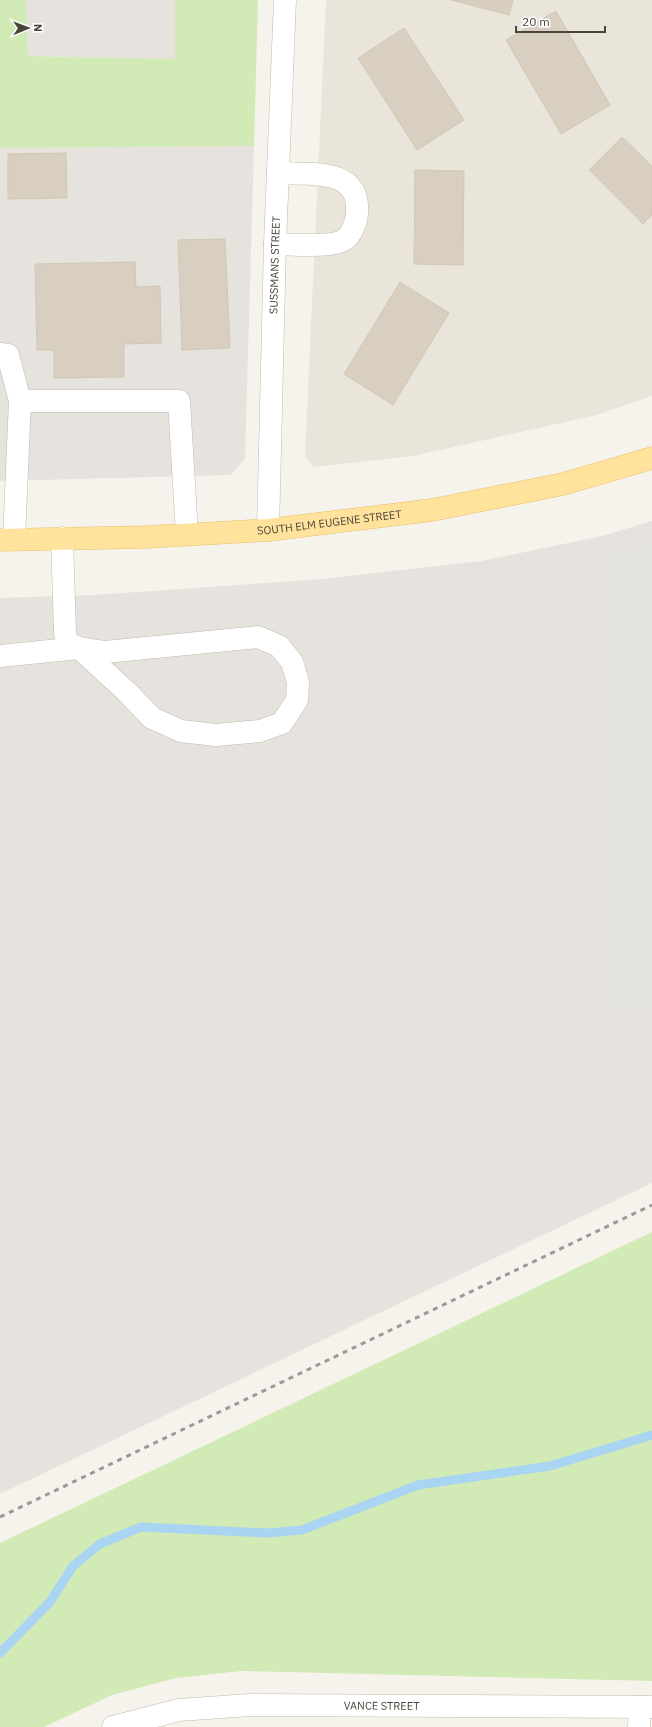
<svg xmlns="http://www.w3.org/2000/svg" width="652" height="1727" viewBox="0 0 652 1727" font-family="'IBM Plex Sans',sans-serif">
<rect width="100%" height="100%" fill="#f6f3ec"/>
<path fill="#eae5da" d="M326,0H652V396L597,415L413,456L314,467L305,456Z"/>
<path fill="#e6e2dd" d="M26,0H175V59L28,56Z
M254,146L245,458L231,475L0,481V148Z
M652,521V1183L0,1494V598L94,595L322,579L481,561L602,536Z"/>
<path fill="#d2eab5" d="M0,0H26L28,56L175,59V0H258L254,146L0,148Z
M652,1232V1681L241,1671L176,1678L112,1695L44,1727H0V1543Z"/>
<path fill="#e5e3e0" d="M652,524V1014L596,1004L604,553L646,543L643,526Z"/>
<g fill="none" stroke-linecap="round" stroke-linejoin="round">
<path stroke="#a9d4f2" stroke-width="9" d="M0,1653L50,1602L73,1566L100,1544L141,1527L268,1533L302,1530L418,1485L550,1466L652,1435"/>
</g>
<path fill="#d8cfc1" stroke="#d3c7b4" d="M451,0H513L509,15Z
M556,11L610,105L561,134L506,40Z
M404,28L464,120L417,150L358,58Z
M622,137L652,166V215L643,224L589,170Z
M66,153L67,198L8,199V154Z
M415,170L464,171L463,265L414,264Z
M225,239L230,348L182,350L178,240Z
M135,262L136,287L160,286L161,343L124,344V377L54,378V350H37L35,264Z
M400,282L449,313L393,405L344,374Z"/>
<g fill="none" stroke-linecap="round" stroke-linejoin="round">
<defs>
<g id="minor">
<path d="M275,244C291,244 331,248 344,240C351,236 357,221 357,213C360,166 309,175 278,173"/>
<path d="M0,354L8,355L20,401"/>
<path id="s1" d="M268,530L275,244L285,0"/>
<path d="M14,539L20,401H179L187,534"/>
<path d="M0,656L79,648L126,691L152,718L181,731L216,735L260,731L282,723L297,700L298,682L292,662L279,646L258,637L105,652L79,648L67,643L65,632L62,538"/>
<path id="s2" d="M113,1727L179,1710L250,1705L652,1707"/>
<path d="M639,1727L640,1707"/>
</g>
<g id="major">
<path id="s3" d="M0,540L146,537L268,530L432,510L563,484L652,458"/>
</g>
</defs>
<use href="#minor" stroke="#c2bbae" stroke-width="23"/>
<use href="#major" stroke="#e6c16a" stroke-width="23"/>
<use href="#minor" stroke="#fff" stroke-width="22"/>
<use href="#major" stroke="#ffe39c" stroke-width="22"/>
<path stroke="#9a9a9a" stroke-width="3" stroke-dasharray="5 5" stroke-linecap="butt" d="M0,1517L652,1205"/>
</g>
<g text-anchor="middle" stroke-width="3" stroke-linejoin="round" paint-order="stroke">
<g font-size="11" fill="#4b4439" stroke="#fff">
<text dy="4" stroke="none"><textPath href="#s1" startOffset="265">SUSSMANS STREET</textPath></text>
<text dy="4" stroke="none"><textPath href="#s3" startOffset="330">SOUTH ELM EUGENE STREET</textPath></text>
<text dy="4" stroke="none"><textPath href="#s2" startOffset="271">VANCE STREET</textPath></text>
</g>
</g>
<g transform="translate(28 28) rotate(89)" stroke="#ffffff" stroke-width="3" paint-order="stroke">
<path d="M0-3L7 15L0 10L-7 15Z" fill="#4b4439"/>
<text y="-6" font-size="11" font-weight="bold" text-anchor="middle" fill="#4b4439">N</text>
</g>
<path d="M516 26v6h89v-6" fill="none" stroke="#4b4439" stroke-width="2"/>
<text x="522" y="26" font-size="12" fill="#4b4439" stroke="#ffffff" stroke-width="3" paint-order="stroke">20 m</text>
</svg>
